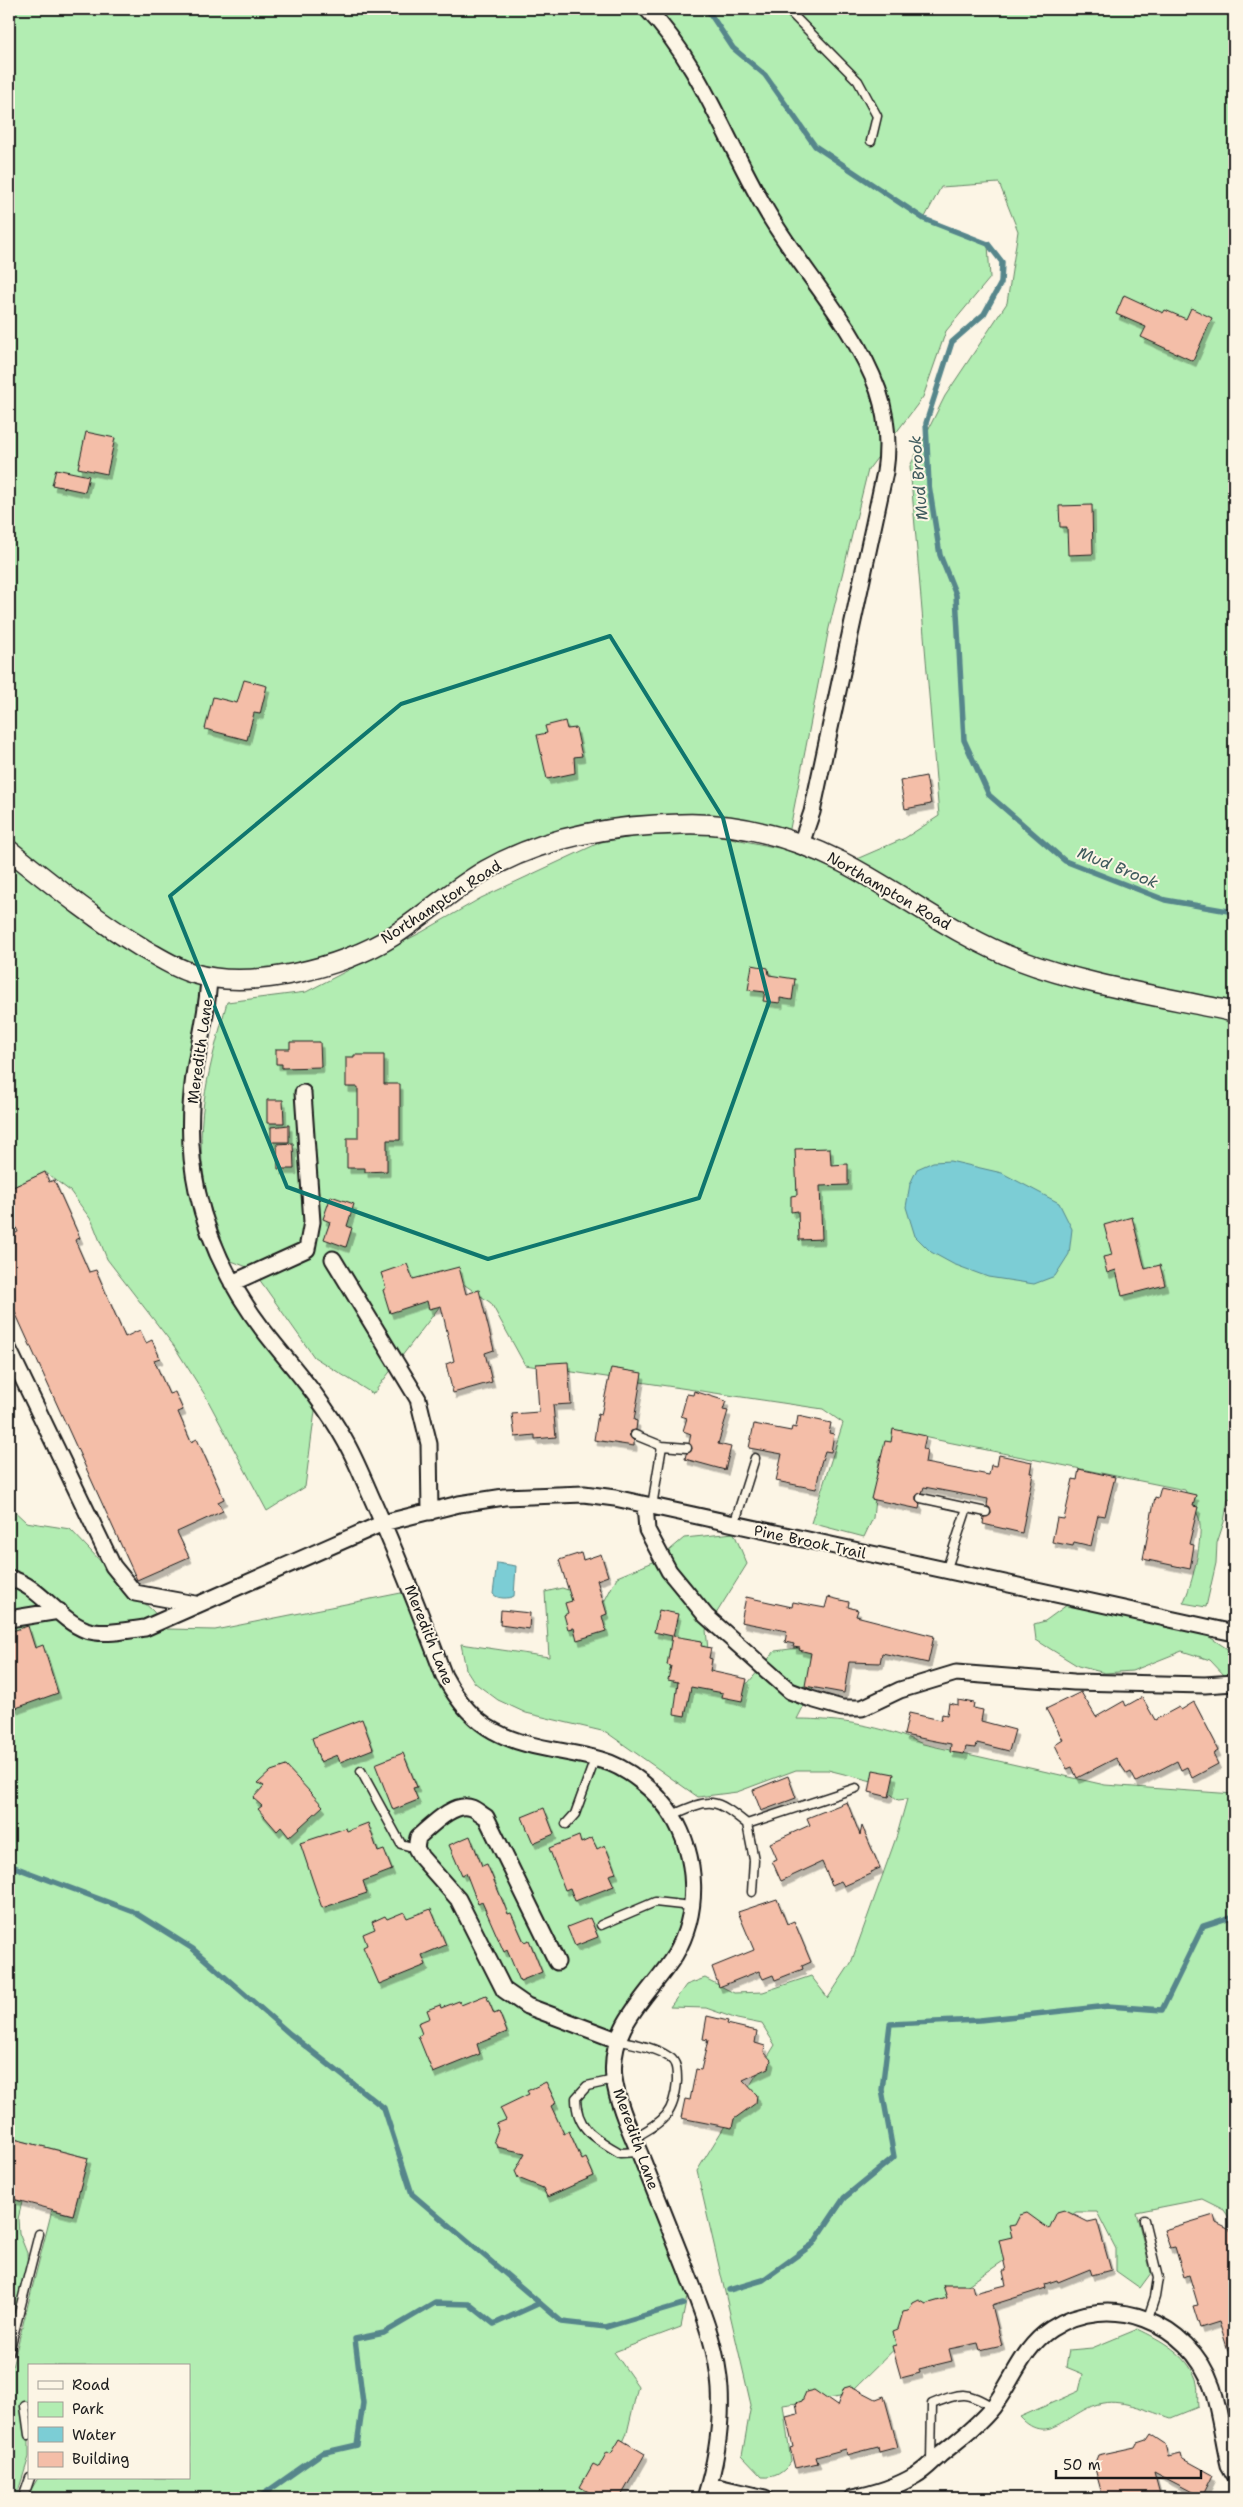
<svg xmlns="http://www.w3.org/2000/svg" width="1243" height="2507" viewBox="0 0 1243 2507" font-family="'Shantell Sans',sans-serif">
<defs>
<filter id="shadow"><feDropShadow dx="3" dy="5.5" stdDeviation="0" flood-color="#0004"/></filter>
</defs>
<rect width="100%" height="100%" fill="#fcf5e5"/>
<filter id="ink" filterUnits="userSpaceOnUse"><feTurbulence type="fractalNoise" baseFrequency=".02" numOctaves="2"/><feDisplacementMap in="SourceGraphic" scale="10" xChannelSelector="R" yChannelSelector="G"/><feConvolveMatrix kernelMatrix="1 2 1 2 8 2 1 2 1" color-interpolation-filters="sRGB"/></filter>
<g filter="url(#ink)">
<path fill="#b2edb2" stroke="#678467" d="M9,9H1234V1012L1063,974L845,864L905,838L939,816L910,466L945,396L1007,303L1018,231L999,183L941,187L924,219L988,244L990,278L946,331L923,397L868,470L829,628L788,839L711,824L530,849L390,937L307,969L193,974L208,998L192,1152L221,1264L317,1396L305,1487L267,1511L205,1395L174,1346L107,1259L92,1221L70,1191L45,1172L9,1189Z
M707,833L783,849L852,875L1023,968L1234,1017V1500L1228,1499L1224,1522L1217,1543L1216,1563L1206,1607L1183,1603C1192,1587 1204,1536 1199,1518C1196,1509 1189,1499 1185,1490L898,1432L879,1460L873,1518L864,1537L811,1523L843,1423L823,1409L525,1365L491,1303L459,1281L373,1394L314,1357L252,1269L229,1260C221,1235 209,1209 205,1183C193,1120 211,1062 227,1002L306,992L422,932L481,898L601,842L639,836Z
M9,1506L26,1522L70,1529L106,1567L153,1611L167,1629L215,1630L411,1591L444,1676L488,1728L604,1760L647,1788L688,1851V1924L634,2006L613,2064L690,2282L681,2327L614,2352L638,2386L627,2433L599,2498H26L38,2478H189V2366H29V2457L16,2498H9V2379L52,2210L73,2215L88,2158L14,2139L9,2157Z
M734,1533L747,1564L706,1630L710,1669L728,1685L748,1683L775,1651L821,1645L825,1664L797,1719C841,1719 882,1726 923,1744L1105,1785L1234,1794V2225L1224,2210L1202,2199L1136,2212L1151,2273L1140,2288L1116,2271V2249L1097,2212H1076L941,2303L847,2396L783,2405L791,2462C783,2473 775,2478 762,2477L742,2456L751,2405L697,2171L775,2045L762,2024L737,2019L706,2008L670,2007L686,1985L705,1978L734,1993L763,1992L811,1976L828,1998L851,1963L897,1835L907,1799L898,1800L876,1782L828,1770H796L737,1792L698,1797L606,1732L526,1713L498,1700L475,1683L466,1669L461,1644L549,1657L545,1592L562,1588L604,1602L617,1577L658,1560L684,1538Z
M1071,1602L1205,1634L1232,1652L1234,1675L1226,1677L1210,1660L1182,1651L1132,1671L1105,1673L1078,1666L1036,1640L1034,1624L1045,1621Z
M9,2198L22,2202L18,2219L19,2233L27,2253L28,2269L9,2334Z
M1138,2329C1161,2340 1187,2354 1196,2379C1199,2387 1197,2399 1198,2407L1171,2418C1153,2412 1122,2399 1103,2403C1071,2408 1049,2449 1020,2417L1079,2391L1083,2374L1066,2367L1069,2350L1092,2348Z"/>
<path fill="#7ccdd5" stroke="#56868b" d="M950,1161L1002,1173L1059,1203L1072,1229L1069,1254L1055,1276L1034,1284L988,1277L953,1264L931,1252L915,1236L906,1207L910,1184L917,1169L933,1162Z
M497,1563L516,1566L514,1596C509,1599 497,1599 493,1594Z"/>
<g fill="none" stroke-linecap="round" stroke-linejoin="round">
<path stroke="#56868b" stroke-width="5.5" d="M707,9L733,48L765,75L815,146L924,219L988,244L1002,262L1001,283L984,314L952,342L926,423L929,485L940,555L956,595L964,740L989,795L1065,861L1165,900L1234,912
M9,1865L134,1912L193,1949L290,2034L384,2108L412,2194L562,2322L606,2327L683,2304
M729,2290L763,2280L813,2244L844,2198L894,2157L882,2090L890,2024L980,2020L1108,2006L1162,2010L1203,1926L1234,1916
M258,2498L322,2453L357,2445L363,2403L355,2339L384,2333L435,2303L469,2304L494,2324L540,2303"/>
</g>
<path fill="#f4bea8" stroke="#1c1c1c" filter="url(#shadow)" d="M1124,295L1163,313L1165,310L1186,319L1191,308L1212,318L1193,361L1141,337L1146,327L1116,314Z
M86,432L115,438L107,474L78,468Z
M56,469L89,476L85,492L52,485Z
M1092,505L1093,554L1068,555L1067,527H1060L1059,506Z
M244,680L267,686L260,714L254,713L247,740L205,729L213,697L237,703Z
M565,721L567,729L576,728L582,756L574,757L575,773L547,779L537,735L547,733L545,726Z
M926,776L931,804L905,809L900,781Z
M752,965L768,968L769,975L795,979L792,1000L780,998V1003L763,1001L765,992L748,990Z
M290,1042H320L321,1067L282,1068V1064H276V1049H290Z
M354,1055H384V1084H400V1140H387V1171L365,1172V1168H347V1138H358V1087H346V1057H354Z
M267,1100H283L284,1123H267Z
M289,1125V1142H271V1127Z
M293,1143L294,1169H278L277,1144Z
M830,1148L831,1165L848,1164V1185L820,1186L822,1239L799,1240L798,1211L791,1212V1196L797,1195L795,1149Z
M45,1172L49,1182L54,1180L80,1238L75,1240L89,1272L96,1270L125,1337L140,1330L146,1343L152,1340L160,1358L154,1360L169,1394L175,1392L183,1410L178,1412L191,1442L197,1439L224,1499L218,1502L223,1511L177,1532L189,1557L137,1580L9,1299V1236L18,1232L9,1211V1189Z
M331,1196L354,1204L347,1226L352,1228L346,1247L324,1239L330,1222L323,1219Z
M1132,1217L1145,1269L1160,1265L1165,1285L1122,1296L1116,1270L1107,1273L1103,1257L1112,1255L1104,1225Z
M407,1264L413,1279L459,1267L466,1294L479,1290L494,1350L485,1353L492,1382L453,1393L446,1364L454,1361L441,1306L429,1309L427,1301L390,1313L383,1290L386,1288L381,1273Z
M568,1362L571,1404L553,1405L556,1437L535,1439V1435L515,1437L512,1414L539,1412L536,1364Z
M611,1368L642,1373L634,1420L637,1421L636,1430L631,1431L629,1435L634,1441V1446L594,1440L598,1414L601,1415Z
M694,1391L726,1401L723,1410L728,1411L718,1444L731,1447L725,1470L685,1459L686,1454L692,1449L689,1443L691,1434L683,1431L687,1418L681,1416L687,1394L693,1395Z
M798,1416L831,1423L829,1433L834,1434L831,1452L825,1451L821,1463L816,1489L776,1481L782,1454L749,1448L754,1424L791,1431L792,1427L796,1428Z
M893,1429L926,1436L923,1449L927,1450L925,1463L989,1475L991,1465L997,1466L999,1455L1032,1462L1030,1473H1033L1022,1533L983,1524L984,1517L991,1514L990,1508L987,1506L988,1499L924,1487L922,1493L916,1496V1500L920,1504L919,1509L871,1499L885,1441L891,1442Z
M1079,1469L1115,1477L1105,1516L1098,1515L1091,1546L1074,1542L1073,1546L1052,1542L1057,1518L1064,1519L1073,1479L1077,1480Z
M1161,1487L1196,1495L1193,1506L1198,1507L1189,1544L1194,1545L1190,1569L1143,1559L1155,1497L1158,1498Z
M581,1553L583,1560L601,1554L608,1576L597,1580L607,1614L602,1616L606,1631L577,1640L574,1628L568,1629L564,1615L568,1613L565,1603L572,1601L559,1560Z
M746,1597L792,1607L793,1602L825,1608L828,1597L849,1602L848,1607L858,1610L856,1616L934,1636L928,1663L882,1653L880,1663L849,1662L844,1693L805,1686L811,1653L799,1650L800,1648L793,1647L794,1644L785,1642L787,1631L741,1622Z
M501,1610L530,1613L529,1629L500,1625Z
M659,1610L678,1614L673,1636L702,1641L701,1646L711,1648L709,1658L712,1659L710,1671L747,1679L742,1701L722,1697L723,1693L691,1687L685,1716L674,1714L678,1682L668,1680L671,1666L667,1665L672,1636L654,1632Z
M28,1626L35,1648L43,1645L58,1693L16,1708L9,1700V1632Z
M1081,1692L1096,1717L1124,1701L1126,1706L1142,1697L1155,1720L1179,1707L1181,1710L1194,1702L1216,1744L1215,1745L1218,1751L1213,1754L1218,1764L1192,1778L1187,1767L1181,1770L1177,1761L1136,1782L1131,1772L1127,1774L1116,1758L1077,1778L1072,1767L1067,1769L1055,1745L1063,1740L1046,1709Z
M958,1700L974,1703L973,1708L983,1710L981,1721L1015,1730L1009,1751L977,1743L976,1748L966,1747L964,1754L950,1752L951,1744L904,1735L909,1713L941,1720L942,1714L947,1715L949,1703L958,1705Z
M362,1719L373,1749L340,1762L337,1755L320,1762L312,1738Z
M403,1753L417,1787L413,1788L418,1800L393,1810L375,1764Z
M286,1766L323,1806L289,1837L281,1827L277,1831L258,1809L262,1806L253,1798L264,1786L258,1783L271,1771Z
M873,1770L894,1774L889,1797L869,1792Z
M788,1776L796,1798L761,1811L753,1790Z
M847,1802L860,1835L862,1826L880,1868L870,1872L871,1874L844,1886L841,1881L832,1885L822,1862L781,1881L772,1861L777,1859L770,1843L810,1825L807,1818Z
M544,1808L554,1834L533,1843L522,1817Z
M368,1823L378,1852L384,1850L392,1870L363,1881L367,1893L322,1908L300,1843L346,1828L347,1831Z
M470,1836L482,1866L487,1864L508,1914L511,1913L524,1942L529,1940L542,1972L520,1981L507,1950L504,1952L482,1902L478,1904L466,1873L462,1875L449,1845Z
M579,1836L581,1843L592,1838L597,1849L605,1845L616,1873L609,1875L614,1886L575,1901L570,1888L565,1890L549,1848Z
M777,1899L787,1924L794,1921L811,1962L802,1966L803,1969L775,1980L773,1975L763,1979L759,1971L719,1987L712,1967L754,1950L738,1912Z
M431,1909L446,1945L422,1955L426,1965L379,1984L363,1947L367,1945L363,1934L375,1929L372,1922L385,1916L387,1919L404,1912L407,1918Z
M590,1918L598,1937L575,1946L567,1927Z
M486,1995L494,2014L499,2012L507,2032L477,2044L480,2054L433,2073L418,2036L422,2034L418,2023L430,2018L427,2010L440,2005L441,2008L459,2001L461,2005Z
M707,2016L728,2021L727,2024L757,2031L755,2043L765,2046L764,2052L771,2060L769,2068L743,2080L757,2095L756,2103L734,2119L732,2128L681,2118L685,2099L690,2100L696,2069L701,2070L708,2040L703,2039Z
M546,2082L556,2103L551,2106L564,2134L569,2131L582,2160L586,2158L594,2176L547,2197L543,2188L518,2178L515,2171L525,2153L497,2147L494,2140L498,2130L496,2124L506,2120L500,2108L529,2094L527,2091Z
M14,2139L88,2158L73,2215L9,2198V2157Z
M1064,2210L1088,2222L1097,2220L1111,2270L1092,2275L1090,2269L1058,2282L1057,2280L1045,2284L1046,2288L992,2305L1002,2345L980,2350L978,2343L949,2349L952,2361L919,2369L920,2373L901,2378L892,2346L896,2345L893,2331L898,2329L903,2312L908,2311L913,2303L919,2300L926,2304L947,2298L943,2285H972L974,2293L1006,2285L1003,2271H1006L999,2240L1012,2237L1009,2226L1015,2225L1020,2215L1027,2213L1049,2229L1057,2212Z
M1214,2215L1216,2223L1234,2232V2303L1229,2304L1234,2320V2360H1231L1219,2322L1200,2328L1193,2306L1198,2305L1189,2275L1184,2277L1175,2247L1170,2248L1164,2230Z
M851,2386L876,2399L884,2396L898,2447L879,2452L878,2447L847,2455L846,2449L816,2457L818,2463L795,2468L790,2448L793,2447L786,2417L798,2414L796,2403L802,2401L806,2392L814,2390L837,2406L844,2388Z
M1150,2434L1165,2444L1168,2457L1181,2454L1182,2458L1213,2475L1202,2497L1154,2472L1161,2498H1103L1094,2465L1098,2455L1135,2447L1137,2443L1146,2440Z
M620,2439L645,2454L620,2498H599L580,2487L593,2464L599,2467L607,2452L611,2454Z"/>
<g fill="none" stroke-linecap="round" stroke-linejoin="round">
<defs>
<path id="service" d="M787,9L858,81L877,116L871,141
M635,1435L662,1446L687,1448
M921,1498L986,1512
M652,1506L662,1446
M734,1525L755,1458
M946,1571L967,1508
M361,1771L401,1844L416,1848
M672,1815C711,1798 714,1797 747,1824L856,1788
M566,1824L575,1814L595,1759
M747,1824L754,1860L752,1892
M601,1925L655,1902L691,1906
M617,2040C634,2044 654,2047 669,2057C677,2062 677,2071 677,2081C674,2116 663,2121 634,2138
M614,2080L587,2086L576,2098C576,2129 595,2138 620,2153L639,2152
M1144,2220L1158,2278L1155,2297L1148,2318
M9,2352L39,2234
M25,2406L29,2435
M931,2461L932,2404C962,2392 965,2391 993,2407
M23,2498L30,2478"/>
<path id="minor" d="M647,9C704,68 729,151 772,220C807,277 855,327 878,390C887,417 889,445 885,472L812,812L801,844
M209,977C208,1011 199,1042 194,1076C189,1113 189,1153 197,1190C208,1242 232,1289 264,1331C292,1367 322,1399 344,1439C354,1456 362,1476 370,1494C397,1554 421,1615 444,1676C456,1698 471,1719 494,1731C526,1749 566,1750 601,1760C628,1767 657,1792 672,1815C698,1857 700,1912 675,1955C650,1995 608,2025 614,2078C618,2108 633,2136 644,2164C658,2200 673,2236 687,2272C701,2309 718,2349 720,2389C722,2426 716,2463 705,2498
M333,1259L418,1399L429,1444L430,1512
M232,1283L307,1249L312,1222L303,1093
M9,1350L113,1566L135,1593L195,1604
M645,1505L647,1530L669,1571L706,1616L790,1691L811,1699L842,1708H862L900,1690L956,1673L1074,1682L1205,1685L1234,1683
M9,1578C40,1586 57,1619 86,1630C104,1636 127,1630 145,1628L383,1523L459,1504L504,1497L584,1494L615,1498L1234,1633
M9,1619L59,1611
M557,1962L486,1817C482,1815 477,1810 472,1808C454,1801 431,1826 418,1837L416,1848L421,1857L458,1899L504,1990L527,2006L617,2040
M709,2485L765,2498
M852,2498C873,2494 898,2486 916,2475C925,2470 932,2462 940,2455C958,2440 978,2426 993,2407C1013,2381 1022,2348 1051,2329C1110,2290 1190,2322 1212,2387C1220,2412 1223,2440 1229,2465L1234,2474"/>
<path id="tertiary" d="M9,850C53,885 96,920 144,949C160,958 175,968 192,973C249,991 343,968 393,936C425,915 453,889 486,870C544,837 615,825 681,824C738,822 792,837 842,862C902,893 955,936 1019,960C1084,985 1165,997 1234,1012"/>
</defs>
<use href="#service" stroke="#1c1c1c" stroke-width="11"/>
<use href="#minor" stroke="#1c1c1c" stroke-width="19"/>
<use href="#tertiary" stroke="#1c1c1c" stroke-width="22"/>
<use href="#service" stroke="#fcf5e5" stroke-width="8"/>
<use href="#minor" stroke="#fcf5e5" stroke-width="15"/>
<use href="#tertiary" stroke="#fcf5e5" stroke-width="19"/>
</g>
</g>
<path fill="none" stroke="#0f766e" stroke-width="4" stroke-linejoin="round" d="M610,636L723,818L769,1002L699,1198L488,1259L287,1187L170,896L401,704Z"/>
<g text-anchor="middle" stroke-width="4" stroke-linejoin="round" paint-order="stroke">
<g font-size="15" fill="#1c1c1c" stroke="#fcf5e5">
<text transform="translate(889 891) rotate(30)" y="5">Northampton Road</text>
<text transform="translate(441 902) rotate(-33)" y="5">Northampton Road</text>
<text transform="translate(200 1051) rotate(-82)" y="5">Meredith Lane</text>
<text transform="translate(810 1542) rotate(12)" y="5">Pine Brook Trail</text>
<text transform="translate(429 1635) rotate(68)" y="5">Meredith Lane</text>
<text transform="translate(636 2139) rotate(70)" y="5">Meredith Lane</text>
</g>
<g font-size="16" font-style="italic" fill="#3e5a5d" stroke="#fcf5e5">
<text transform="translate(918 478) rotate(-95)" y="6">Mud Brook</text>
<text transform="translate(1118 867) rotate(22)" y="6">Mud Brook</text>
</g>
</g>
<rect width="1243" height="2507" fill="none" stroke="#fcf5e5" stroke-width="30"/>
<rect x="15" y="15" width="1213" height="2477" fill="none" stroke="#1c1c1c" stroke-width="2" filter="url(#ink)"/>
<rect x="28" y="2364" width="162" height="115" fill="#fcf5e5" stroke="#a29e95"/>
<rect x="38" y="2381" width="25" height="8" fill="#fcf5e5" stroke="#a29e95"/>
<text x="72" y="2390" font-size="15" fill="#1c1c1c">Road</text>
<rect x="38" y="2402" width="25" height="15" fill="#b2edb2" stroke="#a29e95"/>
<text x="72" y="2414" font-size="15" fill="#1c1c1c">Park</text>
<rect x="38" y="2427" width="25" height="15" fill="#7ccdd5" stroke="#a29e95"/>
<text x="72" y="2440" font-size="15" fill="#1c1c1c">Water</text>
<rect x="38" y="2452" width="25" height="15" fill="#f4bea8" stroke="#a29e95"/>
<text x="72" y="2464" font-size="15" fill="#1c1c1c">Building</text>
<path d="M1056 2470v8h145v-8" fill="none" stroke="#1c1c1c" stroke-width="2.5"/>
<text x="1063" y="2470" font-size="15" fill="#1c1c1c" stroke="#fcf5e5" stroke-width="4" paint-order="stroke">50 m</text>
</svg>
